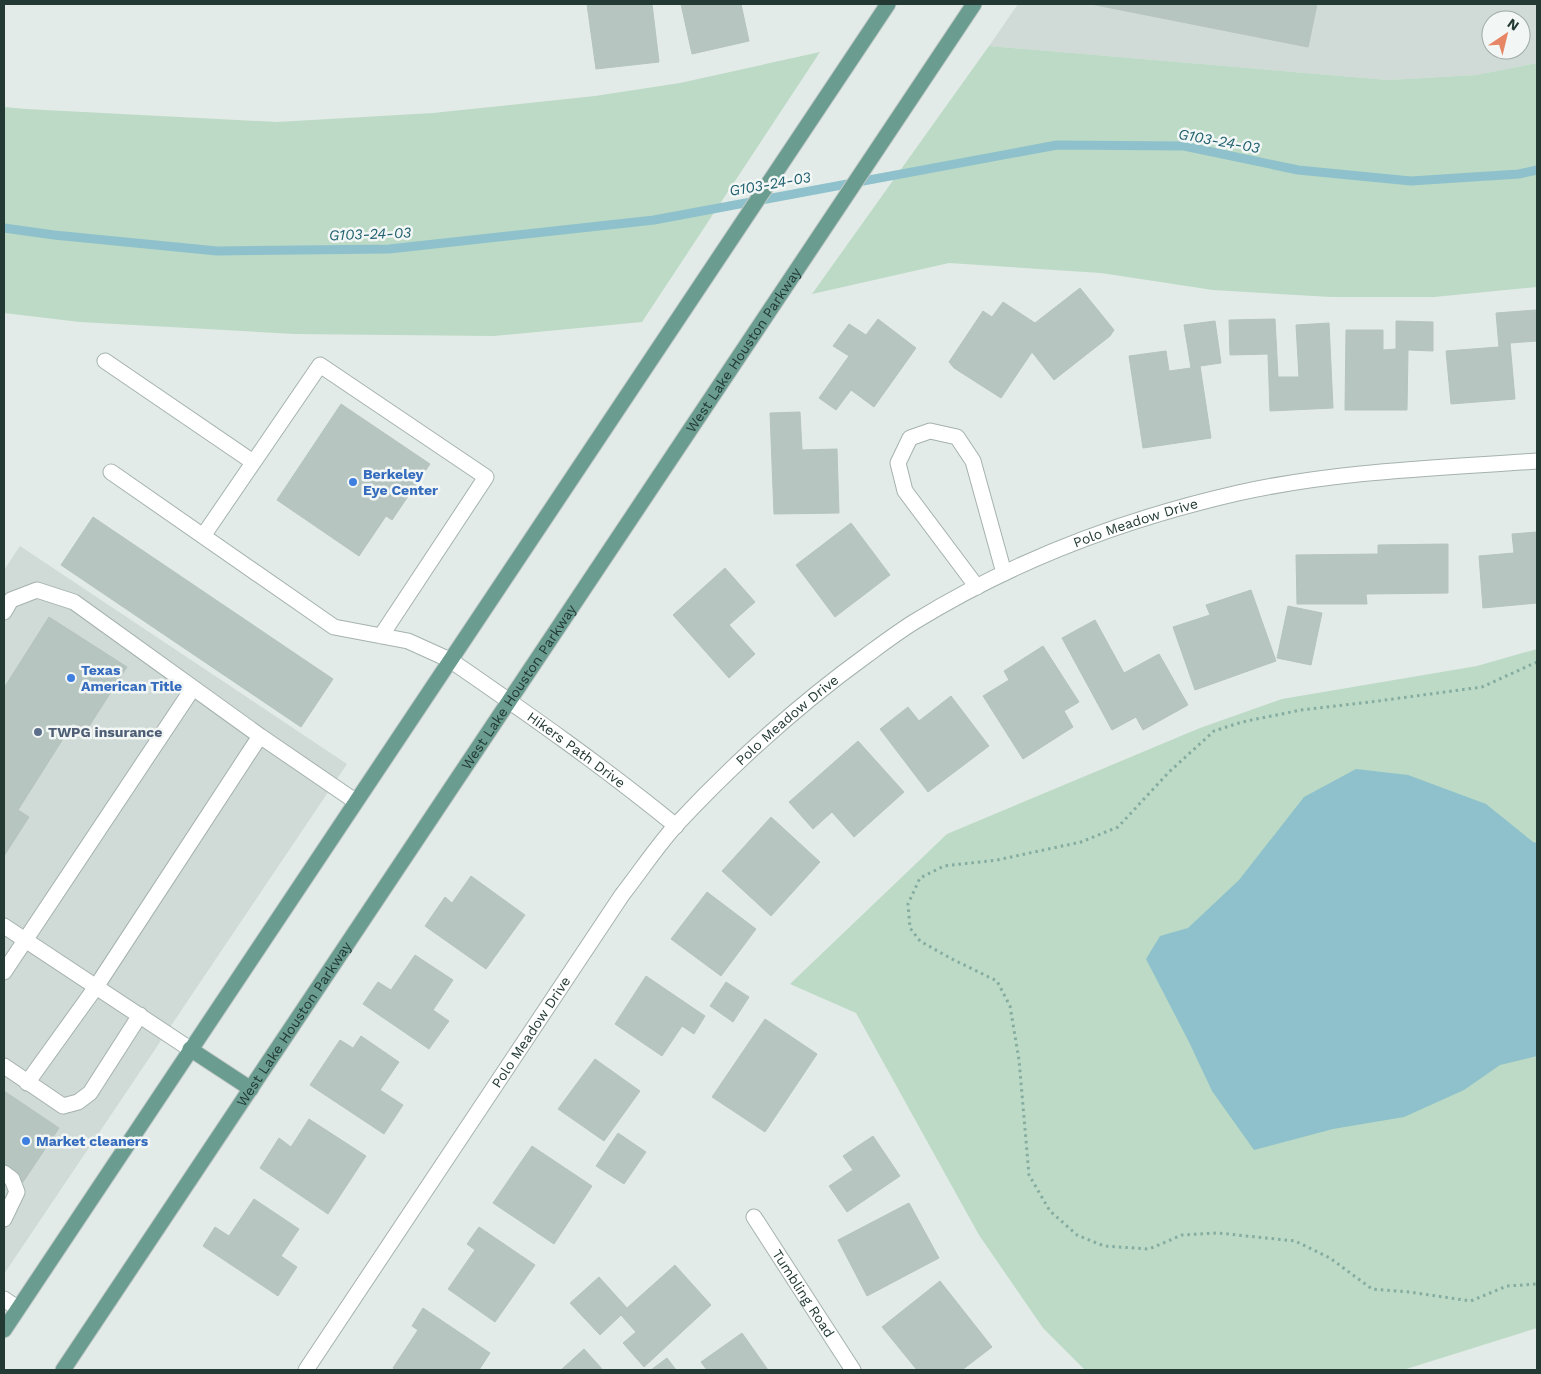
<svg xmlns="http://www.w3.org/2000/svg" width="1541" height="1374" viewBox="0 0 1541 1374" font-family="'Work Sans',sans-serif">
<rect width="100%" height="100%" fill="#e2ebe7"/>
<path fill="#d0dad6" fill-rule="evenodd" d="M1018,4H1537V63L1476,75L1388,80L989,46ZM1491,20H1521V50H1491Z
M20,546L347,764L4,1274V570Z"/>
<path fill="#bcdac5" d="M989,46L1388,80L1476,75L1537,63V287L1434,297H1331L1213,290L1101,273L949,263L812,294Z
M820,52L642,322L494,336L294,334L80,322L4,313V107L26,109L277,122L433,113L595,96L680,83Z
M1537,649V1328L1403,1370H1085L1043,1328L979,1235L856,1013L790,984L947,834L1200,728L1282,699L1477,666Z"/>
<path fill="#8ec1cb" d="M1356,769L1408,775L1486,804L1533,842L1537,843V1056L1500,1065L1464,1090L1404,1117L1333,1129L1254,1150L1212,1091L1189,1042L1146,959L1160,936L1188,928L1239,880L1304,797Z"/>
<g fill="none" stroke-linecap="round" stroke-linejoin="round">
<path stroke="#8ec1cb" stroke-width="9" d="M4,228L54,235L217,251L389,249L654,220L1057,145L1184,146L1298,170L1411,181L1519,174L1537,170"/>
</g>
<path fill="#b7c5c0" stroke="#b5c4be" d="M587,4H652L659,62L596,69Z
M681,4H741L749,41L692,54Z
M1091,4H1317L1308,47Z
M1080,288L1114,330L1110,336L1054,380L1032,352L1001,398L954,368L949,362L983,311L992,317L1003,302L1035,323Z
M1536,310L1537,341L1510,343L1515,399L1451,404L1446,351L1499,347L1496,313Z
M878,319L916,348L874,407L851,390L836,410L819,398L849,356L833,346L849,324L866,335Z
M1275,319L1278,377H1299L1296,325L1329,323L1333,408L1270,411L1268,354L1230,355L1229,320Z
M1215,321L1221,363L1200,366L1211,438L1143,448L1129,356L1166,351L1169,371L1191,368L1184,325Z
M1396,321L1433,322V351L1408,350L1407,410H1345L1346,330H1383V350L1396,349Z
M341,404L430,464L392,520L386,516L359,556L277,500Z
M800,412L802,450L837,449L839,513L774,514L770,413Z
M93,517L333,679L301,727L61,565Z
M851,523L890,575L835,617L796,565Z
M1537,532V603L1483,608L1479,556L1514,553L1512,534Z
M1448,544V593L1366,594L1367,604H1297L1296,555L1378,554V545Z
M725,568L755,602L729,625L755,654L729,678L673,615Z
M1251,590L1276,661L1195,690L1173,627L1210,615L1206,605Z
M1288,606L1322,613L1311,665L1277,658Z
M49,617L127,667L86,731L73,723L18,810L29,817L4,856V688Z
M1095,620L1124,673L1159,654L1188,705L1143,730L1136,717L1112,730L1062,638Z
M1043,646L1079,702L1064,711L1073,727L1023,759L983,696L1009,680L1004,671Z
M951,696L989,746L928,792L880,729L908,707L919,721Z
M858,741L904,792L854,837L832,812L813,829L789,802Z
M771,817L820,862L771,916L722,871Z
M471,876L525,915L486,969L425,926L445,897L452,903Z
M707,892L756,929L721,976L671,939Z
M415,955L453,980L433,1010L449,1021L429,1049L363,1004L378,982L391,990Z
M646,976L705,1016L694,1034L682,1026L662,1056L615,1024Z
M726,982L749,997L733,1022L710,1006Z
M765,1019L817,1054L765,1132L712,1097Z
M361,1036L399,1062L380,1090L403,1105L384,1134L310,1085L340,1040L353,1048Z
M595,1059L640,1091L604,1141L558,1109Z
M4,1091L59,1128L23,1182L4,1169Z
M309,1119L366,1156L328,1214L260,1168L279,1138L291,1147Z
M618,1133L646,1152L624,1184L596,1166Z
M873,1136L900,1176L847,1212L829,1186L853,1170L843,1156Z
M532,1146L592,1186L554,1244L493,1203Z
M254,1199L299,1229L281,1256L297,1267L278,1296L203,1246L215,1227L229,1236Z
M909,1203L939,1258L867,1296L838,1240Z
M479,1227L535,1265L495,1322L448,1289L475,1250L467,1244Z
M675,1265L711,1305L644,1367L623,1343L636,1332L621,1315L600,1335L570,1303L599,1277L627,1308Z
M940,1281L992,1347L962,1370H917L882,1327Z
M423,1308L490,1353L479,1370H396L393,1368L418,1330L412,1326Z
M742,1333L768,1370H707L701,1362Z
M584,1349L603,1370H561Z
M667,1358L676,1370H651Z"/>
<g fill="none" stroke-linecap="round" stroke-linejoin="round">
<defs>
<path id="lane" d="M105,361L253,462
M111,472L334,627L408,641L450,660
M203,536L320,365L486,477L381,636
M4,612L11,600L37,590L74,602L260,736L355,801
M4,926L190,1049
M4,972L193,688
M4,1066L63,1106L78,1102L90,1093L140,1015
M27,1083L96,987L260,736
M4,1173L12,1179L17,1192L4,1219
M4,1299L17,1308"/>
<g id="street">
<path d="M977,587L905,491L898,463L910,438L930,431L957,437L973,461L1004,573"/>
<path id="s1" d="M450,660C527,713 604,767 676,826"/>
<path id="s2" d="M754,1217L853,1370"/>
<path id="s3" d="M306,1370L622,895C640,872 657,846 677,824C735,762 798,705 867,655C882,644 898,632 914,622C1013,561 1124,519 1238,493C1336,471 1437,468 1537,461"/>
</g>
<g id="primary">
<path d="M190,1049L251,1089"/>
<path d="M4,1330L888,4"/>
<path id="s4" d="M63,1370L974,4"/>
</g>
</defs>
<use href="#lane" stroke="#a5b2ae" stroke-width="17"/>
<use href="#street" stroke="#a5b2ae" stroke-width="17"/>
<use href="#primary" stroke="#c1c8c6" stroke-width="17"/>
<path stroke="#85aca0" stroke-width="3" stroke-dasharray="2.5 4" stroke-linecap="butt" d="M1537,662L1482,687L1378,701L1301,710L1242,722L1214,731L1169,772L1118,827L1081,842L997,860L944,866L920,878L908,904L910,928L920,941L950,958L997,981L1010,1006L1019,1060L1029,1175L1050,1211L1077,1235L1104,1246L1149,1249L1182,1235L1218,1233L1295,1241L1330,1258L1372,1289L1409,1292L1471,1301L1507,1286L1537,1284"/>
<use href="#lane" stroke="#fff" stroke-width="15"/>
<use href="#street" stroke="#fff" stroke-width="15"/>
<use href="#primary" stroke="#6a9c90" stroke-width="15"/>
</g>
<g fill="#3f7fe0" stroke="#f2f7f5" stroke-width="2">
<circle cx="353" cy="482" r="5"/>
<circle cx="71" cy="678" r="5"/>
<circle cx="26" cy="1141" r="5"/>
</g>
<circle fill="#5c6f8a" stroke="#f2f7f5" stroke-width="2" cx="38" cy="732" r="5"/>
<g text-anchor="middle" stroke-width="5" stroke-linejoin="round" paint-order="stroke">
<g font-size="14" fill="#233a34" stroke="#f2f7f5">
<text dy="5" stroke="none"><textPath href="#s4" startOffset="1226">West Lake Houston Parkway</textPath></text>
<text dy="5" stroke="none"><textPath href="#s3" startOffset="1216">Polo Meadow Drive</textPath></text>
<text dy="5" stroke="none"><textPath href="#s4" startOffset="821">West Lake Houston Parkway</textPath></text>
<text dy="5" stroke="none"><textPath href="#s3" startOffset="812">Polo Meadow Drive</textPath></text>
<text dy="5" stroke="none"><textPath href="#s1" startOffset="155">Hikers Path Drive</textPath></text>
<text dy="5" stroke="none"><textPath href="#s4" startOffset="416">West Lake Houston Parkway</textPath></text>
<text dy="5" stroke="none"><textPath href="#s3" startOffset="406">Polo Meadow Drive</textPath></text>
<text dy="5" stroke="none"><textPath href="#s2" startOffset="91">Tumbling Road</textPath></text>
</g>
<g font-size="14" font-weight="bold" fill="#366cbe" stroke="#f2f7f5" text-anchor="start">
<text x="363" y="479">Berkeley<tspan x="363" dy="16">Eye Center</tspan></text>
<text x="81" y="675">Texas<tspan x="81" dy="16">American Title</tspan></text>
<text x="36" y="1146">Market cleaners</text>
</g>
<g font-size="14" font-weight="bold" fill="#4e5e75" stroke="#f2f7f5" text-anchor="start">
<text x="48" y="737">TWPG insurance</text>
</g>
<g font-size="15" font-style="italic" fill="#236271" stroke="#f2f7f5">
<text transform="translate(1219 141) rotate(10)" y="5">G103-24-03</text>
<text transform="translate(770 184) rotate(-10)" y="5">G103-24-03</text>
<text transform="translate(370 234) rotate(-2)" y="5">G103-24-03</text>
</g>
</g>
<rect width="1541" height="1374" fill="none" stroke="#233a34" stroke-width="10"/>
<g transform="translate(1506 35) rotate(35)"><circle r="24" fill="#f2f7f5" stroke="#9faba8"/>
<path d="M0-4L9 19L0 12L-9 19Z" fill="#e68664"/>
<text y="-8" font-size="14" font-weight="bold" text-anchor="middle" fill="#233a34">N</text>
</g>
</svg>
